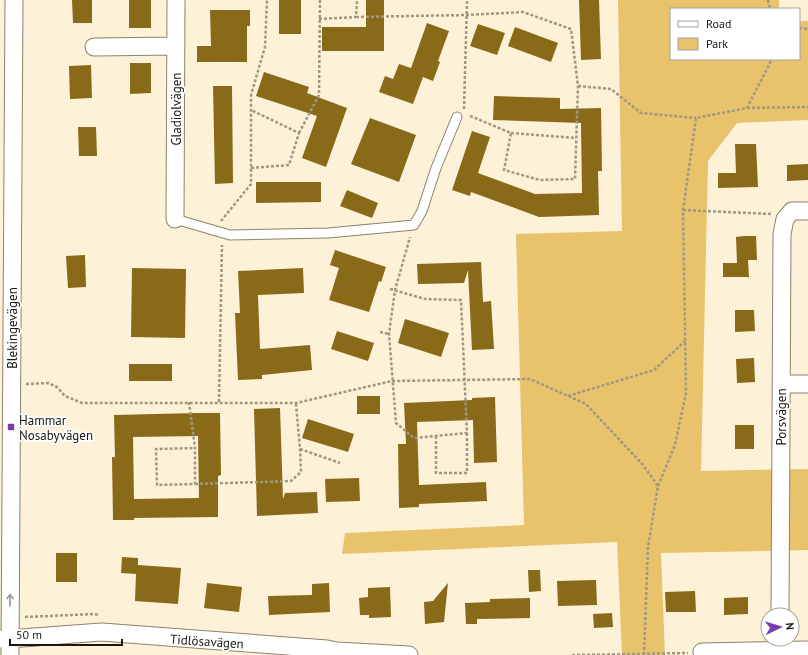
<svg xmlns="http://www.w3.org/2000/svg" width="808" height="655" viewBox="0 0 808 655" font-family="'PT Sans',sans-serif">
<rect width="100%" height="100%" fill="#fdf1d8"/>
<path fill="#e9c36b" d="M618,0H779V9H671V59H799V21H808V120L737,123L708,161L701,471L808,469V550L661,553L665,655H622L617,542L342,554L345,533L524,525L516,234L622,231Z"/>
<path fill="#896a19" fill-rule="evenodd" d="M72,0H92V23H73Z
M129,0H151V28H129Z
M279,0H301V34H279Z
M366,0H384V51H322V27H366Z
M579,0H599L601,59L581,60Z
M210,10H250V26H247V62H197V46H211Z
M427,23L449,31L438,61L440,62L433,81L423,77L413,104L379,92L385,76L393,79L399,64L411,68Z
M478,24L505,33L497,55L470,46Z
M515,27L558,43L551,62L508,46Z
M130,63H151V93L130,94Z
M91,65L92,98L70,99L69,66Z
M264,72L309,87L307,93L347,108L326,167L302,158L317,116L256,96Z
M213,86H232L233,183L215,184Z
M494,96L560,98V109L601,108L602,171H598L599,215L539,217L471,192L470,196L452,190L472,131L490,137L478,173L535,194L582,193L581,123L493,120Z
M370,118L416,135L399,182L351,164Z
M78,127H96L97,156H79Z
M735,144H756L758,187L718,188V173H736Z
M808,164V180L787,181V165Z
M256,182H321V202L256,203Z
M347,190L378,203L372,218L340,206Z
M744,236H756L757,260H748L749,277H723V263H737L736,237Z
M335,250L386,267L381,282L379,281L369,312L329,300L339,268L330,265Z
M85,255L86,287L68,288L66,256Z
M481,262L483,302L491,301L494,349L472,350L468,270L464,283L418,284L417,264Z
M132,268L186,269L185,338L131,337Z
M303,268L304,293L258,295L260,349L310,345L312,370L262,375V379L238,380L235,313H240L238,271Z
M735,310H754L755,331L735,332Z
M405,319L449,333L441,357L398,343Z
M337,331L374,343L368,361L331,349Z
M754,358L755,382L737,383L736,359Z
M129,364H172V381H129Z
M357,396H380V414H357Z
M495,397L497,462L474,463L473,420L417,422L419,485L486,482L487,501L419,504V507L399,508L398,444H406L404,403L472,400V398Z
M280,408L283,499L285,493L317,492L318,513L257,516L254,409Z
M197,413H220L221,475L218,476V517L134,518V520H113L112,457H115L114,415ZM198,436L199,498L134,499L133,437Z
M308,419L354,434L348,452L302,438Z
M735,425H754V449H735Z
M359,478L360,501L326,502L325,479Z
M56,553H77V582H56Z
M122,557L138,558V565L181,568L178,604L135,601L136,574L121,573Z
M528,570H540L541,591L529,592Z
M596,580L597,605L558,606L557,581Z
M207,583L242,587L239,612L204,608Z
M329,583L330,612L269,615L268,596L312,595V584Z
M448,583L444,622L425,624L424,602L433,601Z
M390,587L391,617L369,618V615H360L359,598L368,597V588Z
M695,591L696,612H666L665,592Z
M748,597V614L724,615V598Z
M530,598V618L477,619V624H466L465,603L490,602V599Z
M612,613L613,627L594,628L593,614Z"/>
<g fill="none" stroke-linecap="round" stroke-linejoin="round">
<defs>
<path id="service" d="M175,219L230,235L328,233L414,225L422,211L436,168L457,117"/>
<path id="minor" d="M94,47L176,46
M175,219L176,0
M782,384H808
M780,615L782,234L785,219L792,211H808
M0,639C34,638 68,634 102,632L327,649L337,651L409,655
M702,652L808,650
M10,655L14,0"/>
</defs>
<use href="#service" stroke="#8c826b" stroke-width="11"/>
<use href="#minor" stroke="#8c826b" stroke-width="19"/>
<path stroke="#a09784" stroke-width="2.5" stroke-dasharray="3 2" stroke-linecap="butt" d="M768,0L770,9
M356,17L467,15L523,12L571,29L578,86L575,179L540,180L504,170L511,133L468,115
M319,19L356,17L357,0
M799,28L808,29
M578,86L611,89L641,113L696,118
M747,108L808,107
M464,109L467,0
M299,133L319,95L320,0
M511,133L576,138
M251,168L289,165L299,133L251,110
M683,210L771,214
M221,221L251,184V95L265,47L267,0
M390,289L425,299L461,300L467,433L414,438L396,423L389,334L395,290L410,237
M380,332L389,334
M26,384L48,383L57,387L65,396L82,403H296L392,381L530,379L586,404L643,465L658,486
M568,396L654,370L685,341
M189,402L195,448V484L157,485L156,449L195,448
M219,402L222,245
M436,436V473H467V433
M300,449L340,463
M195,484L291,481L301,472L300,449L296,404
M25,617L94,614L99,615
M572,655L688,653
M644,655L648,547L658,486L675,445L686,393L683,210L696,118L747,108L772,59"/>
<use href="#service" stroke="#fff" stroke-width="9"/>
<use href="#minor" stroke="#fff" stroke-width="17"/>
</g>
<defs><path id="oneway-shaft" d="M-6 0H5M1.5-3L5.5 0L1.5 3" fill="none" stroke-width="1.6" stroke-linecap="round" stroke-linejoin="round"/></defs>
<use stroke="#989793" href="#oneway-shaft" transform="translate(10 600) rotate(-89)"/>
<rect fill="#7c3cb0" stroke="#fff" stroke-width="1.5" x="7" y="423" width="8" height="8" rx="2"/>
<g text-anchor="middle" stroke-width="3.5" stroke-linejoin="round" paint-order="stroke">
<g font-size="13" fill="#1b170e" stroke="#fff">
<text transform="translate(176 109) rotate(-90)" y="5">Gladiolvägen</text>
<text transform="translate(12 328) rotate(-90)" y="5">Blekingevägen</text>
<text transform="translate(781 417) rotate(-90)" y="5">Porsvägen</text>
<text transform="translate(207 641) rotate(4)" y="5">Tidlösavägen</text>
</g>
<g font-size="13" fill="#1b170e" stroke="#fff" text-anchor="start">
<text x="19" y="425">Hammar<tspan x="19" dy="15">Nosabyvägen</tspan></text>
</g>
</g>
<rect x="670" y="8" width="130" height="52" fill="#ffffff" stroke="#a4a29f"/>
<rect x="678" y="21" width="20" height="6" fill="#ffffff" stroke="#a4a29f"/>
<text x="706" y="28" font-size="12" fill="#1b170e">Road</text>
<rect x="678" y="38" width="20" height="12" fill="#e9c36b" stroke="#a4a29f"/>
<text x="706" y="48" font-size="12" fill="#1b170e">Park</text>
<g transform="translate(780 627) rotate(85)"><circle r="19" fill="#ffffff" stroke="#a4a29f"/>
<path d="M0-3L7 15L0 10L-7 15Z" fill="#7c3cb0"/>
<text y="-6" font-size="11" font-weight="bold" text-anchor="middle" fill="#1b170e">N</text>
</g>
<path d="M10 639v6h112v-6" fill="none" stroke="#1b170e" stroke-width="2"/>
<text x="16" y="639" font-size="12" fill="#1b170e" stroke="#ffffff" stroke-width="3" paint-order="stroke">50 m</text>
</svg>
